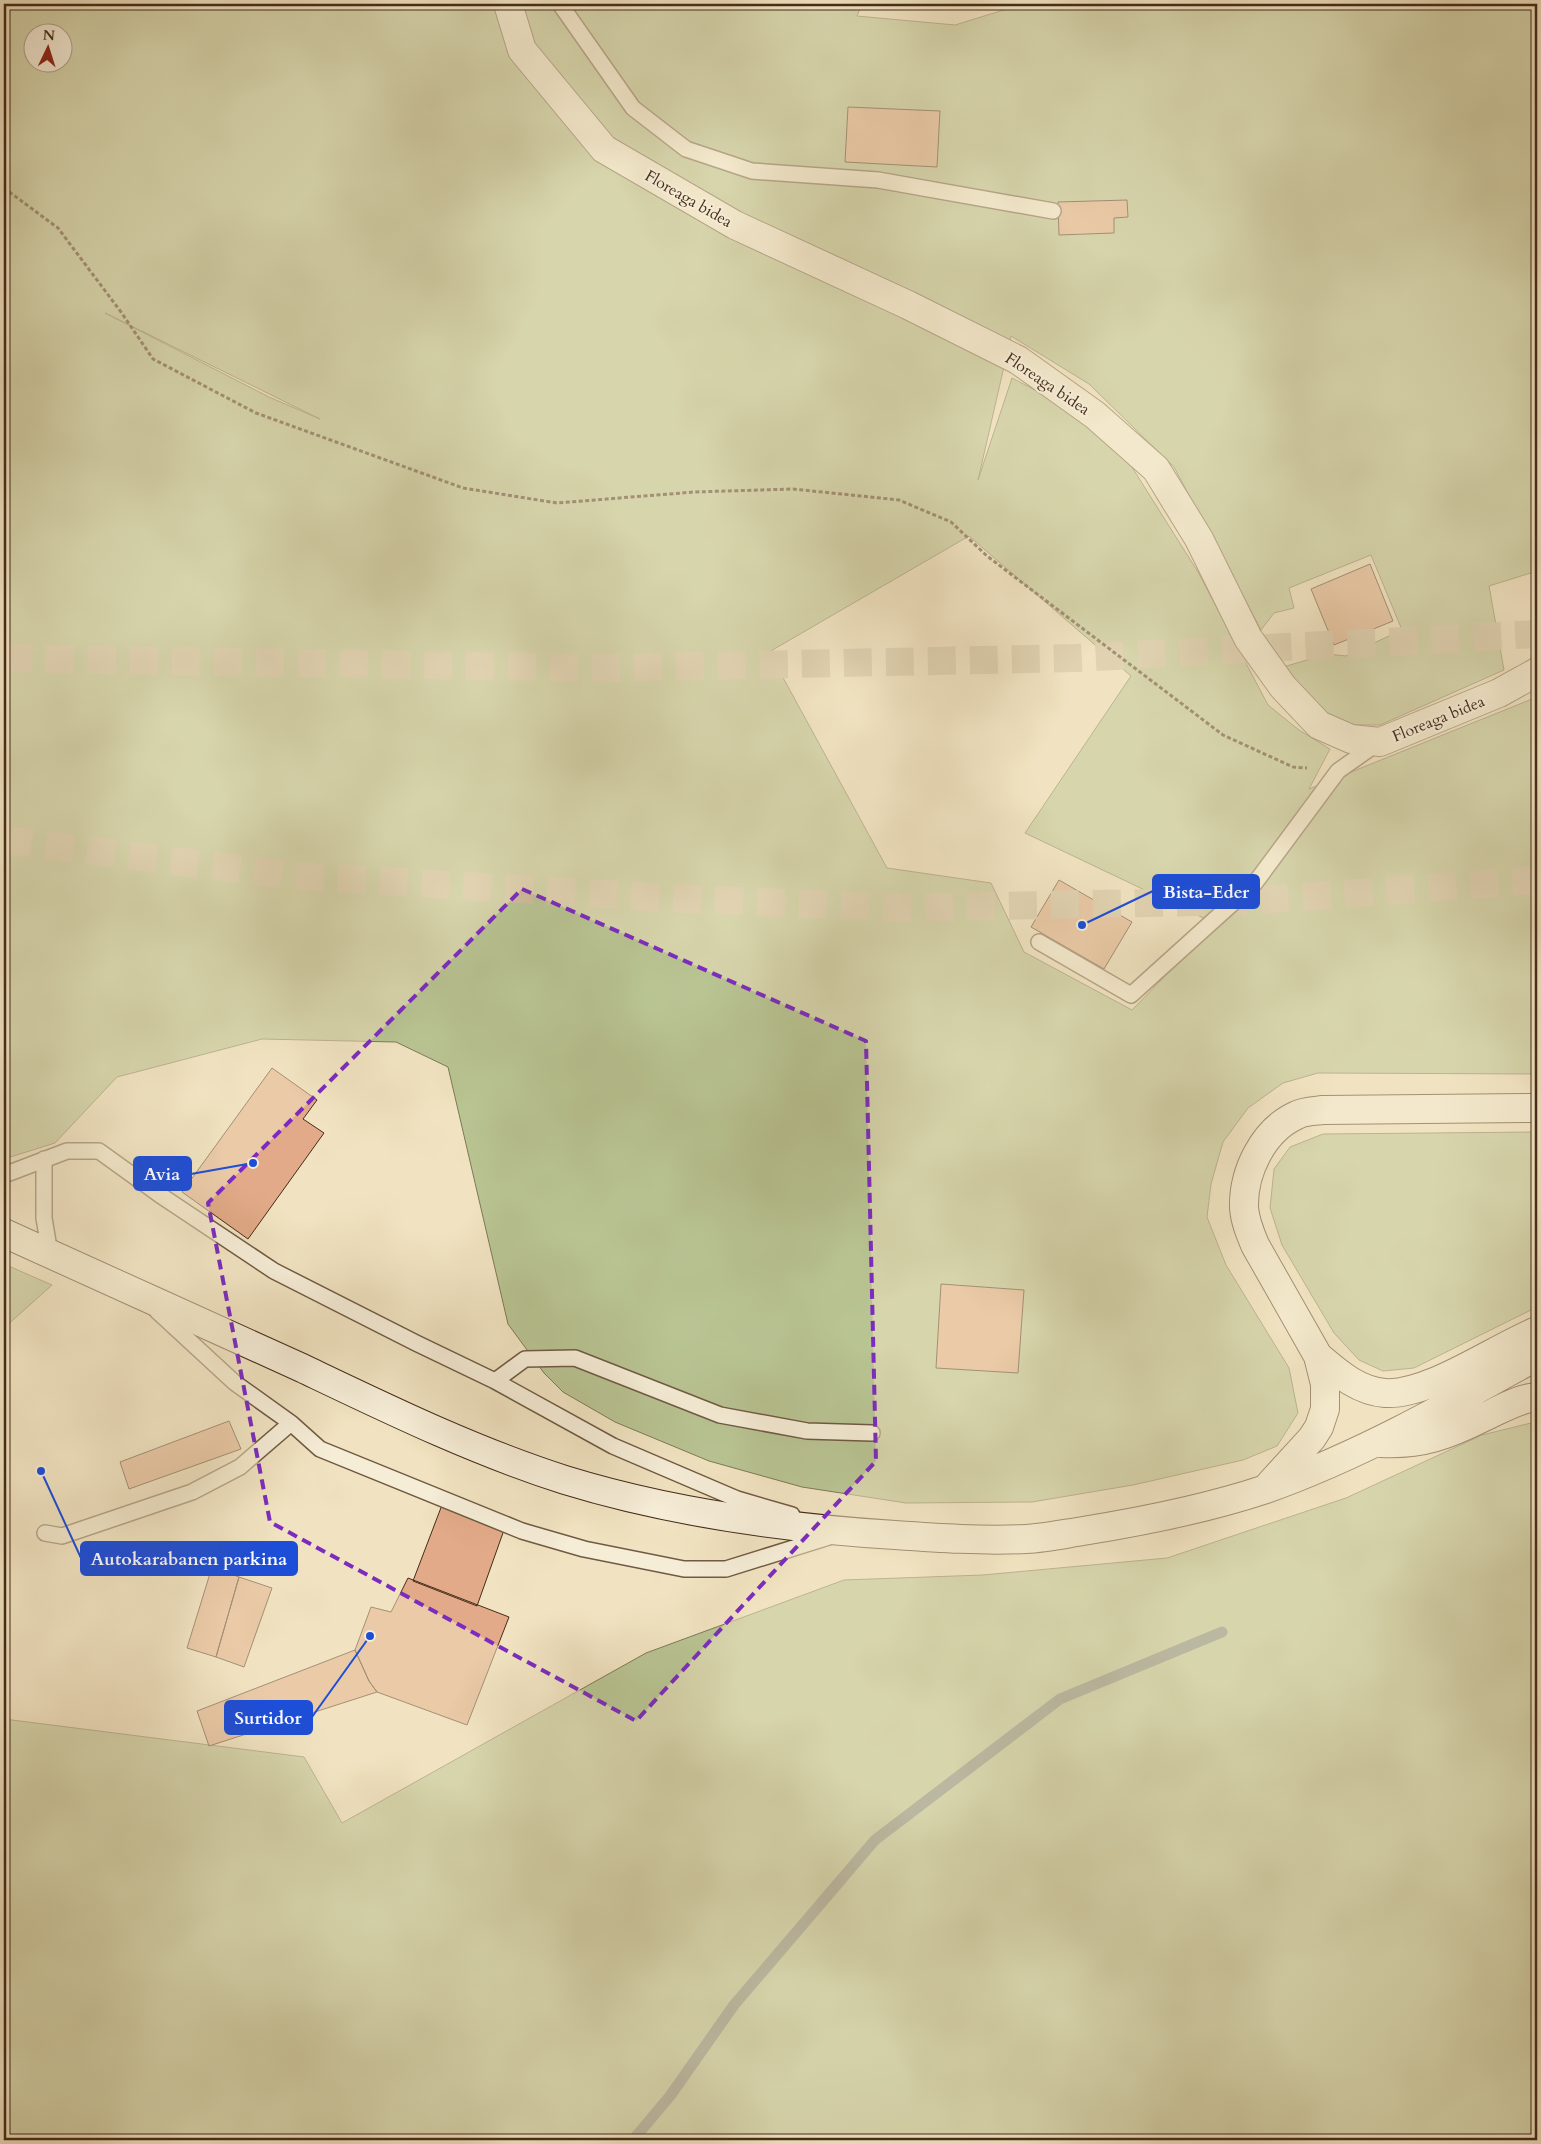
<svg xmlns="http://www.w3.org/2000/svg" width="1541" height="2144" viewBox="0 0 1541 2144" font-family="Cardo,serif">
<rect width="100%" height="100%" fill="#f1e3c1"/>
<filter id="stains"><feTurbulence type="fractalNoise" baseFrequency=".004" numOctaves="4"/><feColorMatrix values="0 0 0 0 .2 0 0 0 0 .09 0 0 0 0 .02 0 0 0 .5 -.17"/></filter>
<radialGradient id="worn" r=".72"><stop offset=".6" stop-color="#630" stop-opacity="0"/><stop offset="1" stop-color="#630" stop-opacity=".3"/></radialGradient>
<path fill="#b9c493" stroke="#7f7856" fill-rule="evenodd" d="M4,4H862L857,16L955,25L1023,4H1537V571L1489,586L1504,670L1380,725H1347L1306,700L1283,667L1328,654L1346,656L1402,630L1371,555L1289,588L1294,608L1274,613L1261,630L1174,467L1089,384L1011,336L978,480L1012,378L1060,403L1130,464L1198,572L1268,705L1299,730L1330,749L1309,789L1537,697V1074L1318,1073L1283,1083L1248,1108L1223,1142L1211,1184L1207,1217L1226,1265L1289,1368L1298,1413L1277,1446L1243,1460L1133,1485L1032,1502L906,1503L802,1487L709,1461L615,1422L563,1392L544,1373L508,1324L448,1067L396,1042L262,1039L117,1077L55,1143L4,1159ZM32,32H62V62H32ZM105,313L320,419L269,397ZM969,536L1131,676L1025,833L1216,924L1132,1010L1024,952L991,883L887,868L769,652Z
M1537,1132V1307L1414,1368L1383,1371L1359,1360L1334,1333L1282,1245L1270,1208L1274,1169L1290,1147L1323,1134Z
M4,1264L52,1285L4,1328Z
M1531,1423H1537V2140H4V1719L304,1757L342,1823L646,1653L844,1580L983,1575L1167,1558L1346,1498L1482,1435Z"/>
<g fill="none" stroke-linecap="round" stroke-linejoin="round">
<path stroke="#7a837a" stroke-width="11" d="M633,2140L670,2096L734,2005L875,1840L1060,1699L1222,1632"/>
</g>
<path fill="#e2aa88" stroke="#452c19" d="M848,107L940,111L937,167L845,162Z
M1127,200L1128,217L1114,218V233L1059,235L1058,202Z
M1370,564L1393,621L1334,645L1311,589Z
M1059,880L1132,922L1104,969L1031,927Z
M272,1068L317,1100L303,1119L324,1133L248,1239L182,1192Z
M941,1284L1024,1290L1018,1373L936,1368Z
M229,1421L241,1449L129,1489L120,1462Z
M442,1505L504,1530L477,1606L413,1581Z
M212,1567L239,1577L216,1657L187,1648Z
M239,1577L272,1588L244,1667L216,1657Z
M408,1578L509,1617L467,1725L377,1692L369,1681L359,1659L355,1650L371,1607L391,1612Z
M355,1650L369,1681L377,1692L209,1746L197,1711Z"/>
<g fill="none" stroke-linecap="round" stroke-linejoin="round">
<path stroke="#cfbe9f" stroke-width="28" stroke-dasharray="28 14" stroke-linecap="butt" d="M4,657L35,659L609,668L1075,658L1537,634
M4,840L296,876L653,897L893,908L1247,901L1537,880"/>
<defs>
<path id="service" d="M560,4L633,108L686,149L752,171L878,180L1053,211
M1039,942L1131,995L1255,883L1338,771L1379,742
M44,1159V1218L50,1254
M4,1175L67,1151H99L160,1195L274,1271L416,1343L495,1381L613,1446L737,1499L792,1515
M157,1311L235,1383L291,1423L320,1449L522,1531L584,1549L684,1569H726L832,1536
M495,1381L525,1359L575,1358L720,1415L807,1431L872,1433
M45,1533L62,1536L192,1492L240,1467L291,1423"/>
<path id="minor" d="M508,4L522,50L604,149L735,225L908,305L1018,360L1095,415L1156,469L1199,539L1248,638L1283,687L1319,725L1351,739L1380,742L1499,693L1537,672"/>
<path id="secondary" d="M4,1233C103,1278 203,1323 302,1368C388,1409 474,1451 565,1480C672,1513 784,1528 895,1535C938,1538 983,1541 1026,1539C1045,1538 1064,1534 1083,1531C1145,1521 1206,1509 1266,1489C1361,1455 1449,1405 1537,1356
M1318,1356C1338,1373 1358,1391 1385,1393C1428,1396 1495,1348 1537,1331
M1381,1443C1422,1445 1448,1435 1484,1417C1500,1410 1519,1398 1537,1397
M1270,1484L1312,1438L1319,1427L1325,1409V1384L1318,1356L1255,1245C1250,1233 1245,1221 1244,1208C1243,1172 1263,1130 1297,1115C1304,1111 1315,1111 1323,1110L1537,1108"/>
</defs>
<use href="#service" stroke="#705a43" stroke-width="18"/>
<use href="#minor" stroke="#705a43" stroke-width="30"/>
<use href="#secondary" stroke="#452c19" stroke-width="30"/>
<path stroke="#452c19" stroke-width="3" stroke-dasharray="4 2.5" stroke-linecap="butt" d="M4,188L58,228L121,312L153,359L256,413L463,488L557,503L694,492L793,489L899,500L951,522L987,556L1223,735L1293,767L1307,768"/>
<use href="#service" stroke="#f6edd7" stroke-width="15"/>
<use href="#minor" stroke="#f6edd7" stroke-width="28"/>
<use href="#secondary" stroke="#f6edd7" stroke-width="28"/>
</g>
<path d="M0 0H1541V2144H0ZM522,889L866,1041L876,1461L636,1721L270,1522L208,1203Z" fill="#f1e3c1" fill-opacity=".55" fill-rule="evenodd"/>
<path fill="none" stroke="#7b2cbf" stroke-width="4" stroke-dasharray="10 6" stroke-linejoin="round" d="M522,889L866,1041L876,1461L636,1721L270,1522L208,1203Z"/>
<g text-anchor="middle" stroke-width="4.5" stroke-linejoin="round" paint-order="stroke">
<g font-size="16" fill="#452c19" stroke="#f6edd7">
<text transform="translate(689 198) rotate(30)" y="6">Floreaga bidea</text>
<text transform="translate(1048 383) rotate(34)" y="6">Floreaga bidea</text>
<text transform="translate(1438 718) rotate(-22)" y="6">Floreaga bidea</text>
</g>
</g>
<path fill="none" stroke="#1d4ed8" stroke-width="2" d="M1082 925L1153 891M253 1163L191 1174M41 1471L81 1558M370 1636L312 1717"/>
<g fill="#1d4ed8" stroke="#f6edd7" stroke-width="2">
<circle cx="1082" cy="925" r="5"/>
<circle cx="253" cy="1163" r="5"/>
<circle cx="41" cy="1471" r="5"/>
<circle cx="370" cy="1636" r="5"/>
</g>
<g fill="#1d4ed8" stroke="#1d4ed8" stroke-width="2">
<rect x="1153" y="875" width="106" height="33" rx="5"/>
<rect x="134" y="1157" width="57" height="33" rx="5"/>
<rect x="81" y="1542" width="216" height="33" rx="5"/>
<rect x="225" y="1701" width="87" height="33" rx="5"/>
</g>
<g font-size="18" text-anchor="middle" font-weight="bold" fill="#fff">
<text x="1206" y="898">Bista-Eder</text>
<text x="162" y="1180">Avia</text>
<text x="189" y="1565">Autokarabanen parkina</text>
<text x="268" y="1724">Surtidor</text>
</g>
<rect width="1541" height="2144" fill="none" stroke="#f1e3c1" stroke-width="20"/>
<rect x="5" y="5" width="1531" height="2134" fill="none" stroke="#452c19" stroke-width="2.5"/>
<rect x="10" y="10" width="1521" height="2124" fill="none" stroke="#452c19"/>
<g transform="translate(48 48) rotate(4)"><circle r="24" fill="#f6edd7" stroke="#afa08b"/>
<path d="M0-4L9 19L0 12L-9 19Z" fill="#8f2418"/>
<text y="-8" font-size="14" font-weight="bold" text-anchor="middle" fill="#452c19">N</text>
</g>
<rect width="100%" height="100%" filter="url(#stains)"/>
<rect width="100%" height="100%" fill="url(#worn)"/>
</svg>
